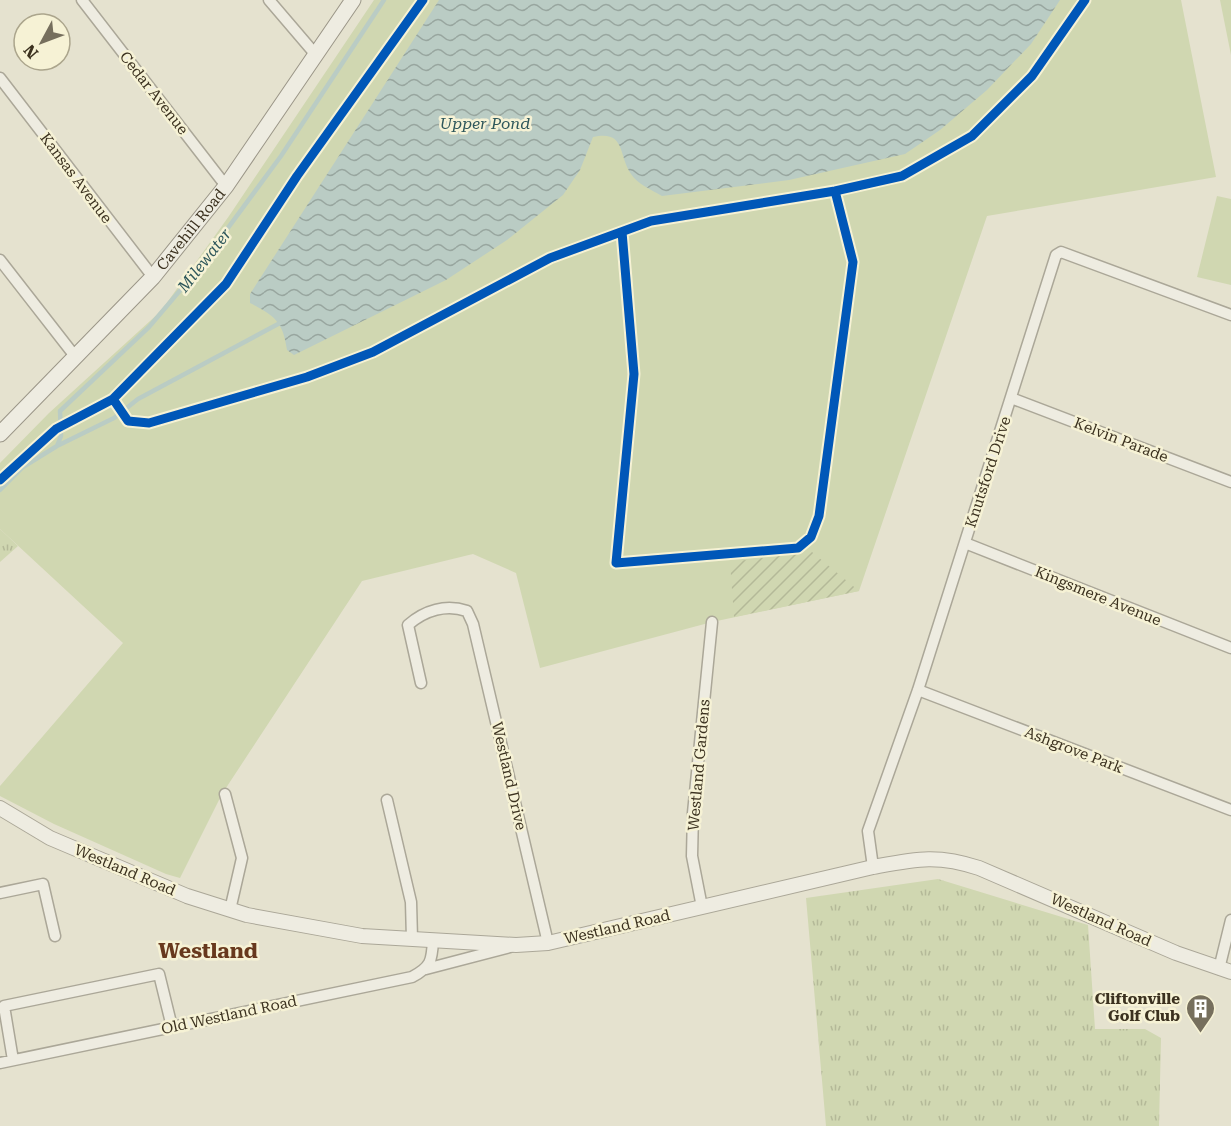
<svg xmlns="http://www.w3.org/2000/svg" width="1231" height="1126" viewBox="0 0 1231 1126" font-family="'Roboto Serif',serif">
<defs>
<pattern id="grass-tufts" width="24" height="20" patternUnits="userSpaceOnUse" patternTransform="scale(1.5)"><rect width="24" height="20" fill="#d0d7b1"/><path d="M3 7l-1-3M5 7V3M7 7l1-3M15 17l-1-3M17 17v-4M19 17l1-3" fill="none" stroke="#b4b998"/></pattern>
<pattern id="garden-furrows" width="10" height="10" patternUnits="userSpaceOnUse" patternTransform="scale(1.5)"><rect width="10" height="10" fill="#d0d7b1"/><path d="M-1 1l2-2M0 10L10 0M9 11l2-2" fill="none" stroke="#b4b998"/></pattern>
<pattern id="water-waves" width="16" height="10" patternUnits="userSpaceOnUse" patternTransform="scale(1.5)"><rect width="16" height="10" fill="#baccc4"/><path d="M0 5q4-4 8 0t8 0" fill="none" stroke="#98a69f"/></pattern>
</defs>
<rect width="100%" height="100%" fill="#e5e2cf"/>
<path fill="url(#grass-tufts)" d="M0,529L18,546L0,562Z
M938,879L1088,925L1095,1029H1145L1161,1038L1159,1126H826L806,898Z"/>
<path fill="#d0d7b1" d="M374,0H1181L1216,177L987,216L859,591L712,622L540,668L516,573L473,554L362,581L222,794L180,878L166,874L54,824L0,796V786L123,643L0,529V463L49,413L161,311L229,216Z
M1220,0H1231V55Z
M1217,196L1231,199V285L1197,277Z"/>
<path fill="url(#garden-furrows)" d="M812,552L859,591L734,617L730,562Z"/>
<path fill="url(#water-waves)" d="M439,0H1060L1031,44L987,90L940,130L905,154L789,180L662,196C652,190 637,184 631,174C618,155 626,130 593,137L580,170L563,195L507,240L446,280L294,355L287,350C283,322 275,316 250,303V294Z"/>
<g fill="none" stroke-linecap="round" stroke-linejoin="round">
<path stroke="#baccc4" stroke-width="4.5" d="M57,446L61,436L60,411L149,327L194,274L281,156L384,0
M0,490L23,467L57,446L114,418L138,399L280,323"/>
<defs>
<path id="minor" d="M82,0L226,186
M269,0L316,55
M0,78L153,277
M0,260L74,355
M1011,398L1231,482
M965,543L1231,648
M421,683L408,625C425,610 446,604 467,611L473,624L548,943
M918,690L1231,810
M225,794L242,858L230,910
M387,800L411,902L412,939
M873,867L868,831L918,690L1056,255L1061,252L1231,315
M0,893L43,884L55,936
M702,907L692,856L693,813L712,622
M426,969L510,947
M1219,969L1231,920
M13,1060L4,1006L159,974L172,1027
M0,1063L412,977C431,967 432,961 433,940"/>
<path id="tertiary" d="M0,808L50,838L187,896L247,915L362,936L516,945L548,943L873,867C916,859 937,854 979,868L1176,953L1231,972"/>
<g id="secondary">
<path id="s1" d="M0,434L153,277L226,186L353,0"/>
</g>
</defs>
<use href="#minor" stroke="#aba798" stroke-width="13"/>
<use href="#tertiary" stroke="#aba798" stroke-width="16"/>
<use href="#secondary" stroke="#9b9688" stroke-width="17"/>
<use href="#minor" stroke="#eeece1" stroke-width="10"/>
<use href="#tertiary" stroke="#eeece1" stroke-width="14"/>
<use href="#secondary" stroke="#eeece1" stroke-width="15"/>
<defs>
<path id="cycleway" d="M622,232L634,374L616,563L798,548L811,537L819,516L853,262L835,191
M113,399L128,421L149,423L307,377L373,352L550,258L651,221L835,191L902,176L972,136L1032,76L1085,0
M0,480L56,429L113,399L226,284L297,176L423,0"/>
</defs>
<use href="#cycleway" stroke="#f6f2d5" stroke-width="13"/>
<use href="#cycleway" stroke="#0057b8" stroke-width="9"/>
</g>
<defs>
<symbol id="building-pin" viewBox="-11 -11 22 30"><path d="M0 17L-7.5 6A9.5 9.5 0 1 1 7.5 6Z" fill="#766f5d" stroke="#f6f2d5"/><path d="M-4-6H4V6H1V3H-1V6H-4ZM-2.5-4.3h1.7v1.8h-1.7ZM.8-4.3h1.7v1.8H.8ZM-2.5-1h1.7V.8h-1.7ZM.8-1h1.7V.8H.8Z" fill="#fff"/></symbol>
</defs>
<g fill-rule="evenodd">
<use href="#building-pin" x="1184" y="992" width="33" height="45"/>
</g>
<g text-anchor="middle" stroke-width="5" stroke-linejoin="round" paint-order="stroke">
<g font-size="15" fill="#3b311f" stroke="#f6f2d5">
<text transform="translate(154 93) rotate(52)" y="5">Cedar Avenue</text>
<text transform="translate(76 178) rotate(53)" y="5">Kansas Avenue</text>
<text dy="5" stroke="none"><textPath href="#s1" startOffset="280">Cavehill Road</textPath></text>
<text transform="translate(1121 440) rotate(21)" y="5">Kelvin Parade</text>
<text transform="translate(988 472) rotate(-72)" y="5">Knutsford Drive</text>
<text transform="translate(1098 596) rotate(22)" y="5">Kingsmere Avenue</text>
<text transform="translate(1074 750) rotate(21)" y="5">Ashgrove Park</text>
<text transform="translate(699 765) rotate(-85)" y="5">Westland Gardens</text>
<text transform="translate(509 776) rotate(77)" y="5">Westland Drive</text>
<text transform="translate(125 870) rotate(23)" y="5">Westland Road</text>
<text transform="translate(1101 920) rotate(24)" y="5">Westland Road</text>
<text transform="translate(617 927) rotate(-13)" y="5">Westland Road</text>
<text transform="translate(229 1015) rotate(-12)" y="5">Old Westland Road</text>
</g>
<g font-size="15" font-weight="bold" fill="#3b311f" stroke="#f6f2d5" text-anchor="end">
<text x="1180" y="1004">Cliftonville<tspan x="1180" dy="17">Golf Club</tspan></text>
</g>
<g font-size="16" font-style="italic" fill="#2e575b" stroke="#f6f2d5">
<text x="485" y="129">Upper Pond</text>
<text transform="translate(204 260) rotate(-52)" y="6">Milewater</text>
</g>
<g font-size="21" font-weight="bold" fill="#68391d" stroke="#f6f2d5">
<text x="208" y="958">Westland</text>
</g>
</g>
<g transform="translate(42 42) rotate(229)"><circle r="28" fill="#f6f2d5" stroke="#aba58c" stroke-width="1.5"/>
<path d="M0-4.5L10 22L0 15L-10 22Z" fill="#766f5d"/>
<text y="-9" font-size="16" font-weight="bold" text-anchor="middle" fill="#3b311f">N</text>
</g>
</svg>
